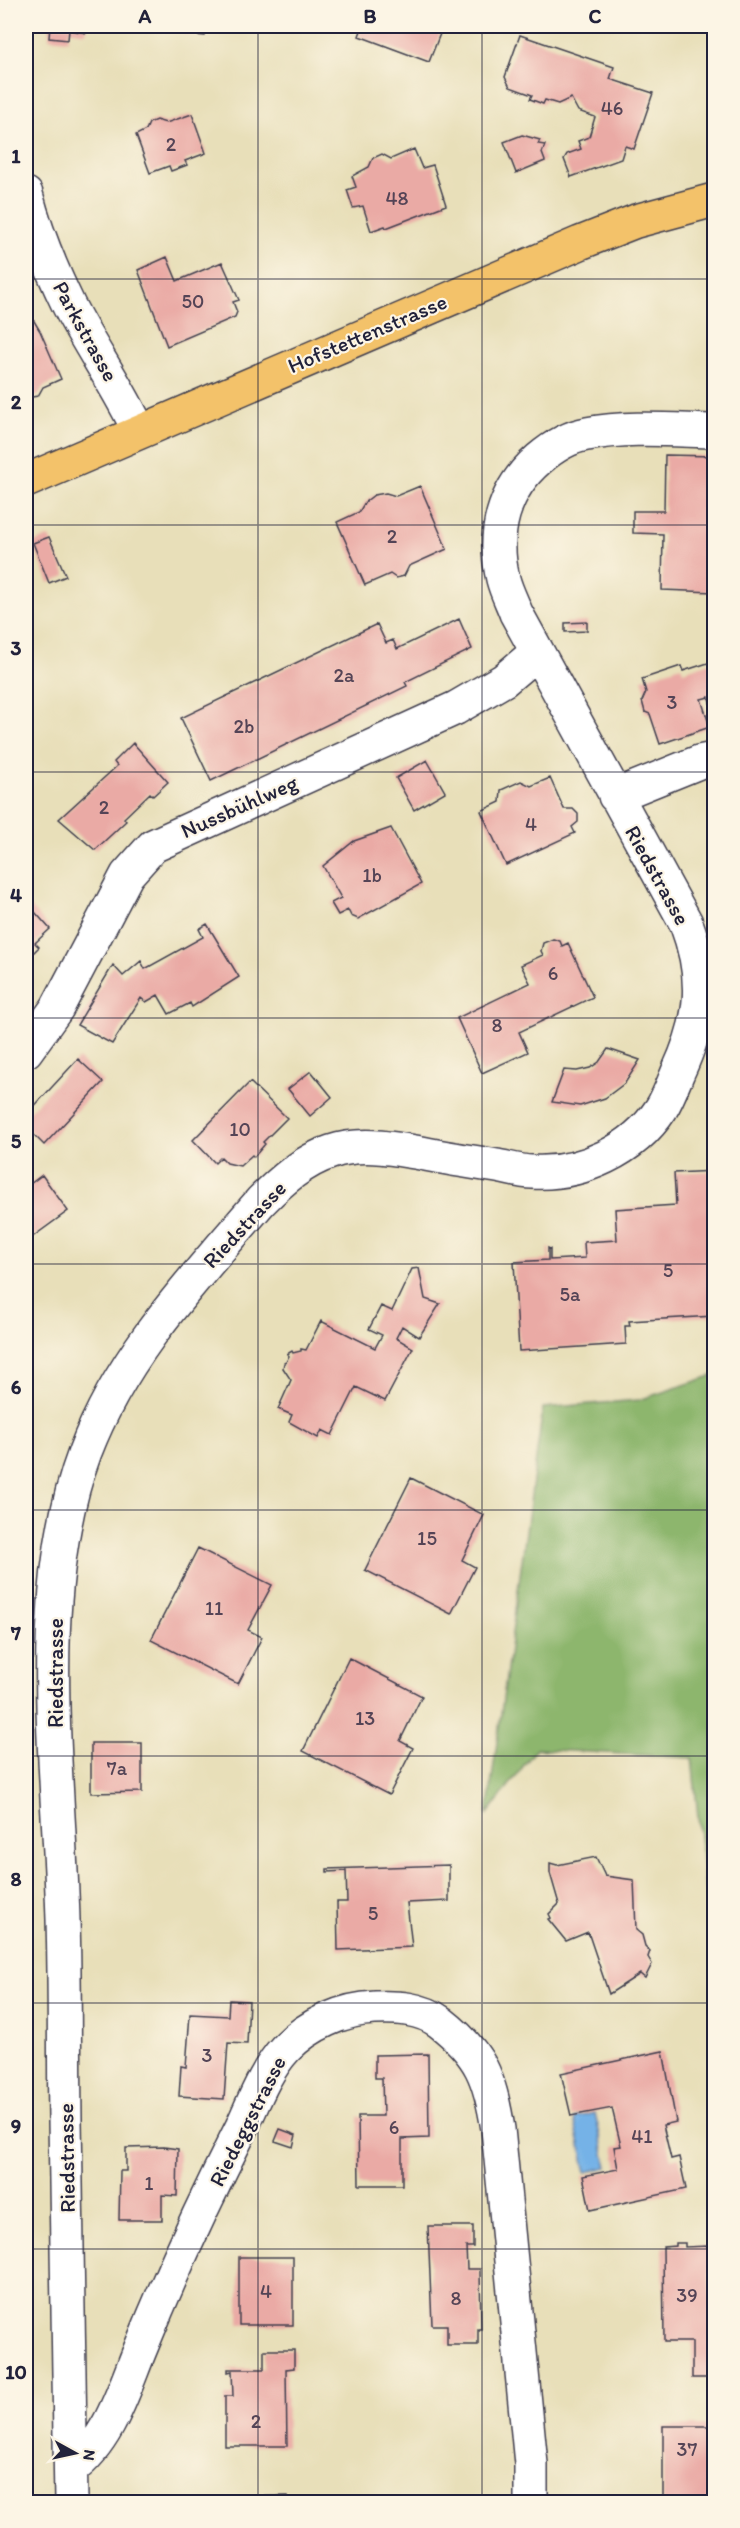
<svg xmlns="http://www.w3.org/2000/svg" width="740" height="2528" viewBox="0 0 740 2528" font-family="Itim,sans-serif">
<rect width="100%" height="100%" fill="#fcf5e5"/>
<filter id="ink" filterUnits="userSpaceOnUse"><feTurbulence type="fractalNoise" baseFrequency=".0167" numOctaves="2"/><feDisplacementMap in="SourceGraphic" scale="12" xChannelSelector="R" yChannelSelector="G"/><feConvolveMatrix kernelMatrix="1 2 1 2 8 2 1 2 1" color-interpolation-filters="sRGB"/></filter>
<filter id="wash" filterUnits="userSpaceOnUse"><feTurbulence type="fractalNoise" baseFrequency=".008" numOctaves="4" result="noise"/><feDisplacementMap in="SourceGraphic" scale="24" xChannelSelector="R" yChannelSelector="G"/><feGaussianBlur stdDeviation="1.35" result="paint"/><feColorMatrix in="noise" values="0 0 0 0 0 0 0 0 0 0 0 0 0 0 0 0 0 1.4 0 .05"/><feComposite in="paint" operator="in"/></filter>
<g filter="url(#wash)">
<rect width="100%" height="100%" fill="#e8dfb9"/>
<path fill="#8db66d" stroke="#586c54" stroke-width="1.5" d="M714,1375V1973L692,1758L536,1749L487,1815L543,1408L639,1400Z"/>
<path fill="#74b2e7" stroke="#4b6a91" stroke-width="1.5" d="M595,2113L607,2167L586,2172L574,2118Z"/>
<g id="blocks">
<path fill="#eaaaa5" d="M50,26H87L86,33L69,30L68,40L49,38Z
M186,26H206L205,36L184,34Z
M355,26H443L429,62L359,36L362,28Z
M520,35L614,67L610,79L653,93L634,149L625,146L621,159L571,177L564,159L567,154L581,149L578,141L589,137L595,117L578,111L571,98L558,104L545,100L543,104L530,99L532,95L510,87L505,77Z
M714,91V114L713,115L711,92Z
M192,114L206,153L185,161L187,165L171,171L169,166L150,173L136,135L146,130L149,123L156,120L166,123Z
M522,135L540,140L538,144L545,145L542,153L545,161L516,173L504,142Z
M414,149L422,168L433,165L446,205L386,228L385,226L371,231L363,206L353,208L347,190L356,187L352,176L369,167L373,158L382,154L391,159Z
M167,257L177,281L222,262L239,300L233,302L237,312L235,317L167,346L138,270Z
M27,319L34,321L40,331L61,379L43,387L38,396L32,397L26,394V320Z
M665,455L714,456V592L662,590L663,534L633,533V511H664Z
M420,486L447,549L409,566L404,576L396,578L390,574L365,585L337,522L359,512L365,502L374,495L386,493L396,496Z
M49,537L66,576L49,583L33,543Z
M459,619L472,649L405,682L407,686L211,781L181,718L377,624L386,643L393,640L397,649Z
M587,622V631L565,632V623Z
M714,661V701L710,703L709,697L701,699L710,727L660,744L650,714L645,712L642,701L646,692L642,679L681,666L683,671Z
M133,743L168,782L153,796L150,793L124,818L126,821L95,850L59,819L117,766L114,762Z
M427,760L445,792L414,810L396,778Z
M550,778L564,809H573L578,814V822L572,827L575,833L506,865L481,811L500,802L501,790L521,781L531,786Z
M391,828L421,884L358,919L351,916L348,910L338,915L331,903L341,898L323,866L354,841Z
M26,902L50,929L35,943L39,947L26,960Z
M207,924L239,977L192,1007L190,1003L169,1014L158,995L146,1002L141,998L112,1044L77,1025L113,965L123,976L141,961L145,969L203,937L199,929Z
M553,939L560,941L562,946L568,943L593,997L519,1032L528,1052L482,1073L457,1018L530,983L521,965L543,955L541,951L543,943Z
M608,1049L640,1060L625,1083L605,1098L580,1106L552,1102L564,1070L577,1071L590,1068L599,1062Z
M78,1059L103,1082L44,1145L26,1127V1115Z
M311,1071L332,1097L310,1116L288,1089Z
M250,1082L287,1118L263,1142L265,1144L254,1157L252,1155L240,1166L227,1163L221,1157L215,1163L193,1140Z
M714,1171V1316L629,1321L630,1326H625L626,1344L519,1351L514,1262L548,1260V1248L550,1249V1260L585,1258L584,1242L617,1240L615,1209L676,1205L674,1173Z
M42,1175L68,1211L31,1238L26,1231V1187Z
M419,1268L425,1299L440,1304L419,1337L402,1326L396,1338L413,1348L385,1401L356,1387L332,1435L322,1430L318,1438L289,1422L292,1415L278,1409L291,1380L283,1368L284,1363L286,1362L289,1356L287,1354L292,1351L293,1353L301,1351V1349L306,1350L321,1321L375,1348L382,1335L369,1329L381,1306L392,1311L412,1269Z
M411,1478L484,1515L462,1560L475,1567L451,1614L365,1570Z
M198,1548L272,1585L248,1630L262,1637L238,1684L151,1640Z
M349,1658L422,1696L400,1741L413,1748L389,1795L303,1751Z
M91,1743H142V1792L91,1793Z
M596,1857L605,1876L634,1880L636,1930L642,1935L645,1946L650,1951L648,1957L652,1964L645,1978L640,1974L609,1994L588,1932L566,1941L548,1919L551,1918L549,1914L559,1904L550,1873V1863L557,1865Z
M449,1865V1901L407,1903L412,1947L338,1950L337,1902H347L346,1871L327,1872V1869Z
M229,2000L249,2001L247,2044L228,2043L224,2099L179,2096L181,2066L186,2067L190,2014L228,2016Z
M663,2051L676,2122L663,2125L671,2159L679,2157L686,2189L590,2210L583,2176L618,2169L614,2147L621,2146L612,2108L571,2116L561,2073Z
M428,2054L429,2138L402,2139V2185H359L358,2116H383L382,2078H375V2055Z
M280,2129L296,2135L293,2147L275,2141Z
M164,2147L178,2149L177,2196L162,2195V2220H119L120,2171H126V2148Z
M428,2226H473V2247H466L467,2269H480L481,2329H478V2345H447V2325H432Z
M676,2243H685V2247L709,2246L711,2343H714V2378H692V2342H664L663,2247L676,2246Z
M239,2257H293V2325H239Z
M264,2350H294V2368L286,2369L287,2446H225V2396H233L232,2371L228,2372V2369H264Z
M663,2426H712L714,2502H663Z
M288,2496V2502H240V2497Z"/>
</g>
</g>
<g filter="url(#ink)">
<use href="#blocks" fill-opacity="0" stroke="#403e4e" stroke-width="1.5"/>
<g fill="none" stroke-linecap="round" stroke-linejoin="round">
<defs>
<path id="minor" d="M26,194C36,233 51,269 69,306C91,349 119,388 139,431
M615,796L699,762L714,759
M26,1051L57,1008L127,875L153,846L456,708L504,680L537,652
M71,2469C110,2441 124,2388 142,2345C172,2271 206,2198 242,2127C254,2101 266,2069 286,2048C308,2025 343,2009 375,2008C397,2007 421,2008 440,2022C481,2054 490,2078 498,2129L531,2464V2502
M71,2502C70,2375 67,2247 65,2119C64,2053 65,1987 63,1920C59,1772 32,1592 85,1452C122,1354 194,1279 261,1201C281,1181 303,1161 331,1152C360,1142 391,1148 421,1153C446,1158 471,1162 497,1166C508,1168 521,1172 532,1172C582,1175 634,1150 661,1109C668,1098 673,1084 678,1072C703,1018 707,979 686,923L516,613C512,602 506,591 503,579C492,533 503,490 539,459C553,447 568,437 587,434C628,426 672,430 714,431"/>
<path id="major" d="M26,481L580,243L636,221L714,200"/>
</defs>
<use href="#minor" stroke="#403e4e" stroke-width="36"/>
<use href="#major" stroke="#403e4e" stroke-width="36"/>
<use href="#minor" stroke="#fff" stroke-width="33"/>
<use href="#major" stroke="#f3c26a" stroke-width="33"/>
</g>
</g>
<path fill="none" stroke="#22223b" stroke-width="1.5" stroke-opacity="0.55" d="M258,26V2502M482,26V2502M26,279H714M26,525H714M26,772H714M26,1018H714M26,1264H714M26,1510H714M26,1756H714M26,2003H714M26,2249H714"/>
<g text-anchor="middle" stroke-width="4.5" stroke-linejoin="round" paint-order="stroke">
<g font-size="20" fill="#544456">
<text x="612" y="115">46</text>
<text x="171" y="151">2</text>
<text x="397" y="205">48</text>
<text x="193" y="308">50</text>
<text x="392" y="543">2</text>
<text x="344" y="682">2a</text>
<text x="672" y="709">3</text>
<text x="244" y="733">2b</text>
<text x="104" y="814">2</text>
<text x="531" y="831">4</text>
<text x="372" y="882">1b</text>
<text x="553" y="980">6</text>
<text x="497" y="1032">8</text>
<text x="240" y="1136">10</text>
<text x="668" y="1277">5</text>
<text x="570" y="1301">5a</text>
<text x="427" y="1545">15</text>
<text x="214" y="1615">11</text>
<text x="365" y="1725">13</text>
<text x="117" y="1775">7a</text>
<text x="373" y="1920">5</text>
<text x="207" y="2062">3</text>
<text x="394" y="2134">6</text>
<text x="642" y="2143">41</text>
<text x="149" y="2190">1</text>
<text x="266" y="2298">4</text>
<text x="687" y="2302">39</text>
<text x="456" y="2305">8</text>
<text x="256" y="2428">2</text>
<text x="687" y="2456">37</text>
</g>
<g font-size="22" fill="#22223b" stroke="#fcf5e5">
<text transform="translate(86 331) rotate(61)" y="8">Parkstrasse</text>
<text transform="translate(367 333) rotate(-23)" y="8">Hofstettenstrasse</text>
<text transform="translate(239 806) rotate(-24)" y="8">Nussbühlweg</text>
<text transform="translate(658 875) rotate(61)" y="8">Riedstrasse</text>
<text transform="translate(244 1224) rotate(-47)" y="8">Riedstrasse</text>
<text transform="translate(55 1673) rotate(-90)" y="8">Riedstrasse</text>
<text transform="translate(247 2121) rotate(-63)" y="8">Riedeggstrasse</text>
<text transform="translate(66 2158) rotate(-91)" y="8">Riedstrasse</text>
</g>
</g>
<rect width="740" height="2528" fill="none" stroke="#fcf5e5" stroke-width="66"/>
<g transform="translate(75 2453) rotate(98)" stroke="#fcf5e5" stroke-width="4.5" paint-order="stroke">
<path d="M0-4.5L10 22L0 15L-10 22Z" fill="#22223b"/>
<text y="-9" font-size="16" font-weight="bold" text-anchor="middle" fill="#22223b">N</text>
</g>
<rect x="33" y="33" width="674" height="2462" fill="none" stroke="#22223b" stroke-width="2"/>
<g font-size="20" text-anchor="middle" font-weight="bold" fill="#22223b">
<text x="145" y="23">A</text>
<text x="370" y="23">B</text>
<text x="595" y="23">C</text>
<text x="16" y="163">1</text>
<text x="16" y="409">2</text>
<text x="16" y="655">3</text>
<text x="16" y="902">4</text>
<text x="16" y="1148">5</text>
<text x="16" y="1394">6</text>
<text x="16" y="1640">7</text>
<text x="16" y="1886">8</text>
<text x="16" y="2133">9</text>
<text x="16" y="2379">10</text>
</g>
</svg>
